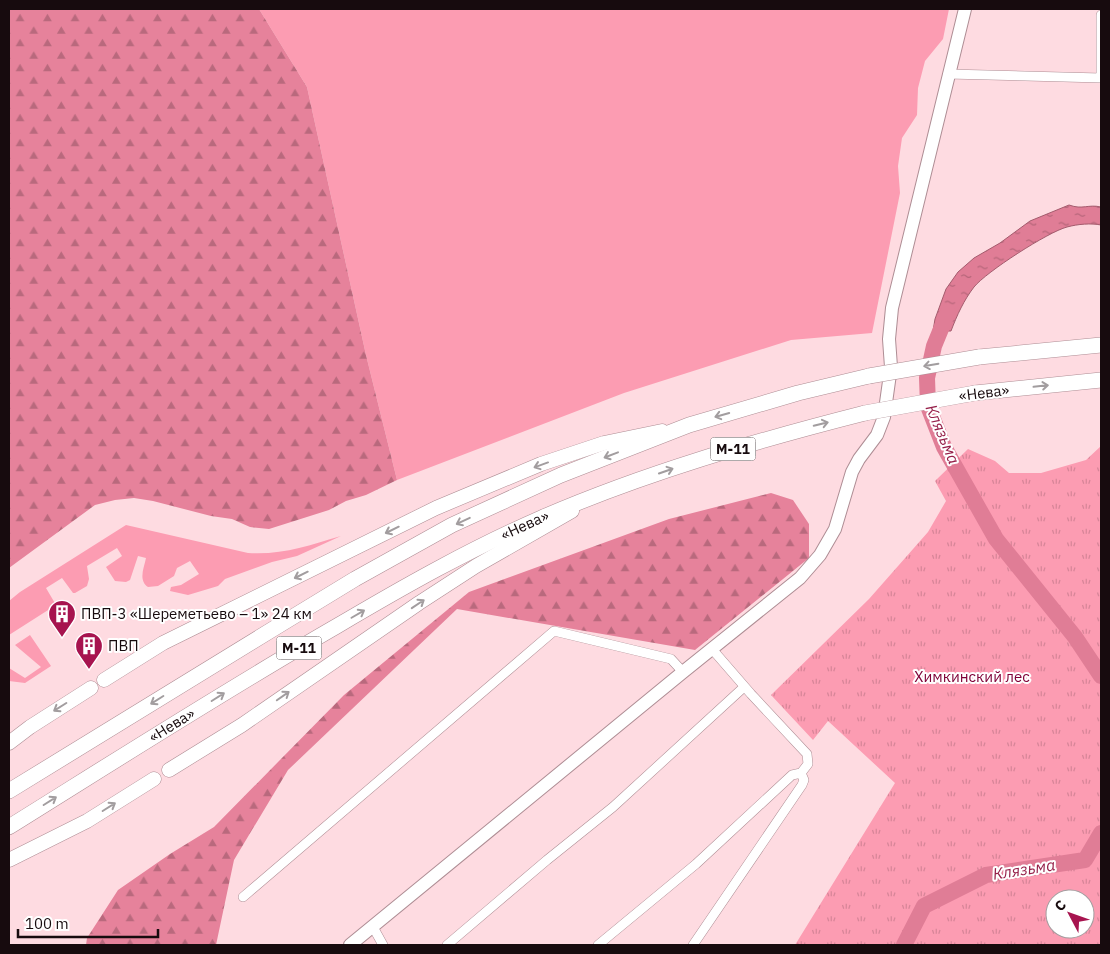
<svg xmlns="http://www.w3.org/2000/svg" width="1110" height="954" viewBox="0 0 1110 954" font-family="'IBM Plex Sans',sans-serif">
<defs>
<pattern id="forest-firs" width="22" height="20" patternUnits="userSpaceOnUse" patternTransform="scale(1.25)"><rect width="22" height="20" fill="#e6829b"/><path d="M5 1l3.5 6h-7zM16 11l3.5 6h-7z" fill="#b9697d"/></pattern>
<pattern id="park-tufts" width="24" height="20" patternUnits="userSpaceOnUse" patternTransform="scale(1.25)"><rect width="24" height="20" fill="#fc9cb2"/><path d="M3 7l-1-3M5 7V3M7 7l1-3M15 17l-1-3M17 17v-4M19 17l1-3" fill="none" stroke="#d78598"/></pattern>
<pattern id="water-ripples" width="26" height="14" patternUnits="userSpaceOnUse" patternTransform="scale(1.25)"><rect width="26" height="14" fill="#e07d96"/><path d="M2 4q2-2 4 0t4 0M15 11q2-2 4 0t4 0" fill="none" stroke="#b56579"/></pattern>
</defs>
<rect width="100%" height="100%" fill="#fedbe1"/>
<path fill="#fc9cb2" d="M259,9H949L943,39L925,61L918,88L917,115L902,138L898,166L900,193L872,333L791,340L624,393L397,480L366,355L307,87Z
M126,525L248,553C283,555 307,546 341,536L297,556L272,562L225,579L218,586L188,595L170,591L171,587L181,585L199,574L190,561L177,568L174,576L158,586L148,587C138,580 144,568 146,558L138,556L130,580L126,582L115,581L106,567L122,556L117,548L87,566L89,579L87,586L75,593H73L62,578L46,588L56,605L9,635V601L20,592Z
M30,635L51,666L25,683L9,681V668L25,678L41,667L15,645Z"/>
<path fill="url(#forest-firs)" d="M9,9H259L307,87L366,355L397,480L366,495L346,501L329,510L269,529L250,527L232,519L211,516L153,501L134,498L115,500L95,505L9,568Z
M771,493L793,500L809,524V558L695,650L457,609L288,770L234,860L216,945H86L87,938L118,890L170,854L214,827L344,695L469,592L669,519Z"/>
<path fill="url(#park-tufts)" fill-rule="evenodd" d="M1101,446V945H795L895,783L828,721L813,740L771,695L869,599L928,532L946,501L935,481L968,449L995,461L1009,473H1041L1086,460ZM1055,899H1085V929H1055Z"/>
<path fill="url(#water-ripples)" stroke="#a45b6d" d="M1069,205C1083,210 1088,204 1101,207V225C1091,223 1078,224 1067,227C1048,232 986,272 974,287C964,300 957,315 951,331H933L935,319L946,289L958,272L974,258L1000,243L1030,221Z"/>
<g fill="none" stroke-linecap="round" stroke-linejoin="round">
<path stroke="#e07d96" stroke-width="16" d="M948,312L934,346L927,378L928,406L944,447L996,539L1075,637L1101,676
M904,945L924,906L986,875L1085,860L1101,833"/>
<defs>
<path id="street" d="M948,74L1101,78V15
M712,649L751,694L807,754L808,764L801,773
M243,897L554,631L671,659L683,672
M373,927L383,945
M447,945L547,860L613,807L744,687
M598,945L696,864L792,775L801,773L804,780L802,785L693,945"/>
<path id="secondary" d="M350,945L683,672L800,578L820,555L835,529L852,472L859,459L877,435L884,417L891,367L889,339L892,308L965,9"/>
<path id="primary" d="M104,680L163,643L436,508L541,464L604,443L662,431
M9,743L30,727L91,688
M169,770L242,725L419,603L476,566L572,511
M9,860L87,821L154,779"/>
<g id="highway">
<path d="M979,357L1101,345"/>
<path d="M975,393L1101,380"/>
<path d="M9,791L273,629L355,579L452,525L561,475L689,425L798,393L869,376"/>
<path id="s1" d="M9,827C118,759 226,690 337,626C403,587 470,549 541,518C645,473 755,441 865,413"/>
</g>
</defs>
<use href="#street" stroke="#ae8d94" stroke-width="10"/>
<use href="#secondary" stroke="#ae8d94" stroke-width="14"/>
<use href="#primary" stroke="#ae8d94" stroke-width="15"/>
<use href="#highway" stroke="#ae8d94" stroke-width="16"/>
<use href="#street" stroke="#fff" stroke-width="9"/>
<use href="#secondary" stroke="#fff" stroke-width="12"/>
<use href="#primary" stroke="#fff" stroke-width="14"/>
<use href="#highway" stroke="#fff" stroke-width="15"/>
<defs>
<path id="highway-bridge" d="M869,376L979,357
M865,413L975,393"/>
</defs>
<use href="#highway-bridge" stroke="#ae8d94" stroke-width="16" stroke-linecap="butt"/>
<use href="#highway-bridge" stroke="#fff" stroke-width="15"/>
</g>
<defs><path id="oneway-shaft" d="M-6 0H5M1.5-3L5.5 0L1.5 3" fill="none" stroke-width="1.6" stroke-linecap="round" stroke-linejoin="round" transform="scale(1.25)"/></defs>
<g stroke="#a29d9f">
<use href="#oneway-shaft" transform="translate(931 365) rotate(170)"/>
<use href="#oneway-shaft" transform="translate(1041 386) rotate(-6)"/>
<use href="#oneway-shaft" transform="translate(722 415) rotate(164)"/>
<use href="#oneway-shaft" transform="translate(821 424) rotate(-14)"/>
<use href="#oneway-shaft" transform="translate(611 455) rotate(159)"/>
<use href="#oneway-shaft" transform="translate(541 465) rotate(160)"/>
<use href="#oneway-shaft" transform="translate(666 471) rotate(-19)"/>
<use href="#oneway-shaft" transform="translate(463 521) rotate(155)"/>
<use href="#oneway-shaft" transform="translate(392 530) rotate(154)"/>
<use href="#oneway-shaft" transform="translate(301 575) rotate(154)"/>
<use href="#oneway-shaft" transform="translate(418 604) rotate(-34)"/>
<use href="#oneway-shaft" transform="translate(358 614) rotate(-30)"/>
<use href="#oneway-shaft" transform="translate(283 696) rotate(-35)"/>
<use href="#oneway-shaft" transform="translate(218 697) rotate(-32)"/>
<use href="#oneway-shaft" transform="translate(157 700) rotate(148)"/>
<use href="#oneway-shaft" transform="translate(60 707) rotate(148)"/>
<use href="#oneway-shaft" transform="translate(50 801) rotate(-32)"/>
<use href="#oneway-shaft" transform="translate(109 807) rotate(-32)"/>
</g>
<defs>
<symbol id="building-pin" viewBox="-11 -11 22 30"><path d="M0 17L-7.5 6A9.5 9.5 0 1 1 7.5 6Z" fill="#a7144f" stroke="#fff"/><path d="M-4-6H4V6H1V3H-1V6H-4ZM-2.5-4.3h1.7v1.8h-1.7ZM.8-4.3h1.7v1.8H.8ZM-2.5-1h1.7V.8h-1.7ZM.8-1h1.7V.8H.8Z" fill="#fff"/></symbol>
</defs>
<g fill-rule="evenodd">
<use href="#building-pin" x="46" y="598" width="32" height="43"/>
<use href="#building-pin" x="73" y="630" width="32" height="43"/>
</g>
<g text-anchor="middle" stroke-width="4" stroke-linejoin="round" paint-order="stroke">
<g fill="#fff" stroke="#5d5456" stroke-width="1">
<rect x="710.5" y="437.5" width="45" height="23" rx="4"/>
<rect x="276.5" y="636.5" width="45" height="23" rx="4"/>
</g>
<g font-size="14" font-weight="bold" fill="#170b0e">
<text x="733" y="454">М-11</text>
<text x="299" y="653">М-11</text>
</g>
<g font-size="15" fill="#170b0e" stroke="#fff">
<text transform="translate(984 393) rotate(-7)" y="5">«Нева»</text>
<text dy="5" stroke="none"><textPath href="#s1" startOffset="598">«Нева»</textPath></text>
<text dy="5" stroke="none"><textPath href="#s1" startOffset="192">«Нева»</textPath></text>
</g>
<g font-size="15" fill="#170b0e" stroke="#fff" text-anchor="start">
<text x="81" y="619">ПВП-3 «Шереметьево – 1» 24 км</text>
<text x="108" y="651">ПВП</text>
</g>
<g font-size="15" fill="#7e0037" stroke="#fff">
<text x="972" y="682">Химкинский лес</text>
</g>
<g font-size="16" font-style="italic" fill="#951f49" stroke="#fff">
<text transform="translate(943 434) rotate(67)" y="6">Клязьма</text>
<text transform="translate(1024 869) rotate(-9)" y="6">Клязьма</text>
</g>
</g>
<rect width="1110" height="954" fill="none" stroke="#170b0e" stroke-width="20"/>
<g transform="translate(1070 914) rotate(311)"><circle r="24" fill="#ffffff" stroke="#a29d9f"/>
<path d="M0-4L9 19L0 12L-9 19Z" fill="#a7144f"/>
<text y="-8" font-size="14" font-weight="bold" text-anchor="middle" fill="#170b0e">С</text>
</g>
<path d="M18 929v8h140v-8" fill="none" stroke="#170b0e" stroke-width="2.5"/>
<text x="25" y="929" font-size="15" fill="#170b0e" stroke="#ffffff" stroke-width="4" paint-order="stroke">100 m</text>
</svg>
